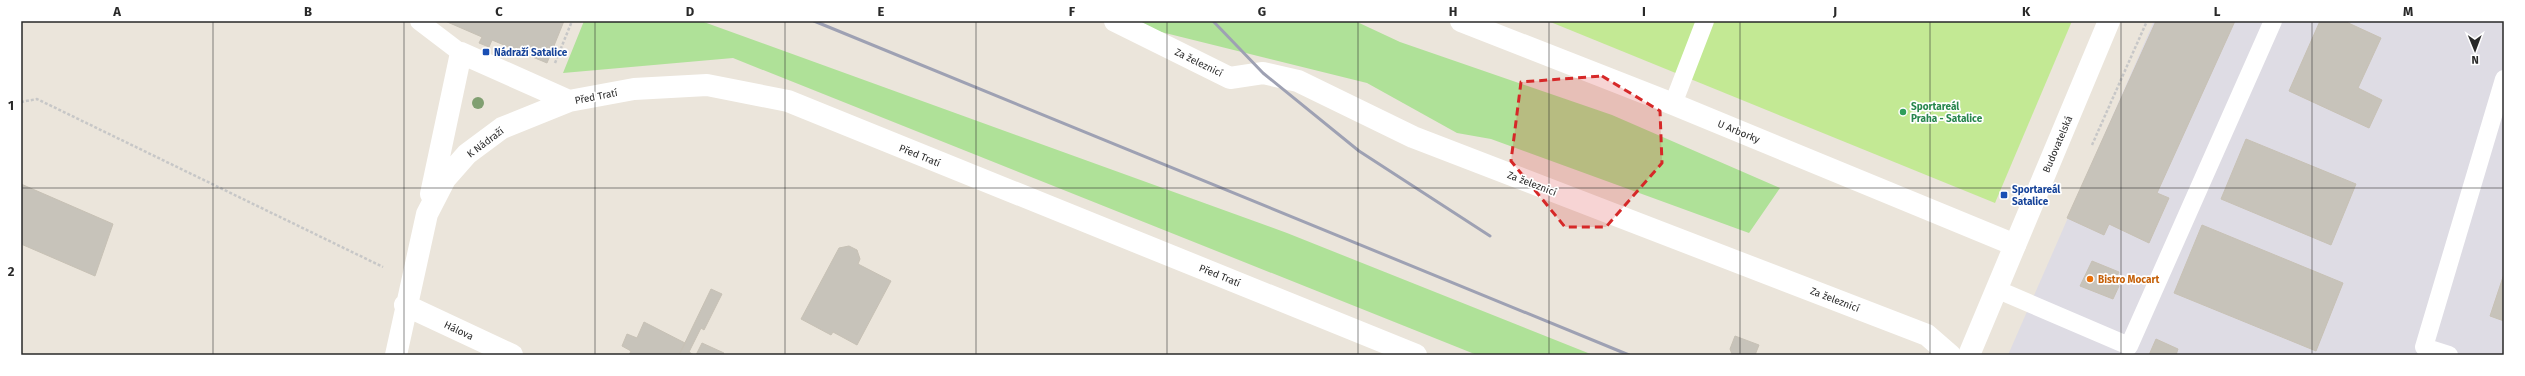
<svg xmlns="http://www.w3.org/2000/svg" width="2525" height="376" viewBox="0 0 2525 376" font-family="'Fira Sans',sans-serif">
<rect width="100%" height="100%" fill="#ebe5db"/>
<path fill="#dedce4" d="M2154,21H2504V355H2008Z"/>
<path fill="#afe198" d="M584,21H701L1287,233L1593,355H1477L733,58L563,73Z
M1136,21H1355L1400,42L1612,115L1780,188L1749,233L1491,139L1457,133L1367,83L1145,28Z"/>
<path fill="#c3e994" d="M1548,21H2072L1995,203Z"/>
<path fill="#c7c3ba" stroke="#c7c1b5" d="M445,21H564L547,63L492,40L489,47L479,43L482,37Z
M2156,21H2235L2157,193L2169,198L2149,243L2109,224L2104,235L2067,218Z
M2320,21H2344L2381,38L2358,88L2382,100L2369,128L2289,91Z
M2246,139L2356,184L2331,245L2221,199Z
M21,184L113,224L95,276L21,244Z
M2202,225L2343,283L2316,351L2174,293Z
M849,246L857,250L860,259L858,264L891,281L857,345L833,332L831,335L801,319L839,248Z
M2092,261L2119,272L2114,283L2119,286L2113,299L2080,286Z
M2504,274V321L2490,316Z
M711,289L722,294L704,330L701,328L689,352L694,355H679Z
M644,322L685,343L679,355H629L631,351L622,346L627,334L637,338Z
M1735,336L1759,345L1755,355L1732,354L1730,349Z
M2156,339L2178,349L2176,355H2149Z
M702,343L724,353L723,355H696Z"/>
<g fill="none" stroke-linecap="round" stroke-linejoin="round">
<path stroke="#c7c7c7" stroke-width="2.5" stroke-dasharray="3 2" stroke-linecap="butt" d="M555,63L572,21
M21,102L37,99L383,267
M2092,145L2147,21"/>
<path stroke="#fff" stroke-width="18" d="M419,21L461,53
M1673,104L1705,21
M1996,289L2129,346L2273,21
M2449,355L2424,347L2504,79"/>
<path stroke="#fff" stroke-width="22" d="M1115,21L1230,78L1263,73L1298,81L1413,137L1927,335L1950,355
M1461,21L1673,104L2015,245
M431,194L461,53L569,101
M405,305L512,355
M396,355L427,214L445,179L467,154L502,128L569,101L634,89L707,85L788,101L1416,355"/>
<path stroke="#fff" stroke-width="22" d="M1969,355L2109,21"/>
<path stroke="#9ea1b3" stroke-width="3" d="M814,21L1629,355
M1213,21L1263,73L1359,151L1490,236"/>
</g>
<circle fill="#809f71" cx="478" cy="103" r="6"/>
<path fill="#d62828" fill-opacity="0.2" stroke="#d62828" stroke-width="3" stroke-dasharray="8 5" stroke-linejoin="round" d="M1602,76L1660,111L1662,163L1606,227H1565L1511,161L1521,82Z"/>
<path fill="none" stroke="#292929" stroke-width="1" stroke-opacity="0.55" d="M213,21V355M404,21V355M595,21V355M785,21V355M976,21V355M1167,21V355M1358,21V355M1549,21V355M1740,21V355M1930,21V355M2121,21V355M2312,21V355M21,188H2504"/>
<g fill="#1a4fb4" stroke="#fff" stroke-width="1.5">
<rect x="482" y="48" width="8" height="8" rx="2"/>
<rect x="2000" y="191" width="8" height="8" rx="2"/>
</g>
<circle fill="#2e9e5b" stroke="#fff" stroke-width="1.5" cx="1903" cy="112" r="4"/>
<circle fill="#e8710a" stroke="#fff" stroke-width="1.5" cx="2090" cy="279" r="4"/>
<g text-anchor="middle" stroke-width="3.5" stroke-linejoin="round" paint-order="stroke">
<g font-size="10" font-weight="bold" fill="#164399" stroke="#fff" text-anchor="start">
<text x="494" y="56">Nádraží Satalice</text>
<text x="2012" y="193">Sportareál<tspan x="2012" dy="12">Satalice</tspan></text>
</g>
<g font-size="10" fill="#292929" stroke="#fff">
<text transform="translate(1199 62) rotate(26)" y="4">Za železnicí</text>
<text transform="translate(596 96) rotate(-11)" y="4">Před Tratí</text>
<text transform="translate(1739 131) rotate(22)" y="4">U Arborky</text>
<text transform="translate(485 142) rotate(-37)" y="4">K Nádraží</text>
<text transform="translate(2057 144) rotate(-67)" y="4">Budovatelská</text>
<text transform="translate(920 155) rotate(22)" y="4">Před Tratí</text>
<text transform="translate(1532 183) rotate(21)" y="4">Za železnicí</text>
<text transform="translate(1220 275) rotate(22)" y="4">Před Tratí</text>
<text transform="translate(1835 299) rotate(21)" y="4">Za železnicí</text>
<text transform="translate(459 330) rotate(25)" y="4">Hálova</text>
</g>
<g font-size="10" font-weight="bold" fill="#27864d" stroke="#fff" text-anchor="start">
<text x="1911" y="110">Sportareál<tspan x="1911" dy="12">Praha - Satalice</tspan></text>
</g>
<g font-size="10" font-weight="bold" fill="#c56008" stroke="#fff" text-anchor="start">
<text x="2098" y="283">Bistro Mocart</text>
</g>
</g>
<rect width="2525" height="376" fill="none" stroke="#ffffff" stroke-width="44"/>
<g transform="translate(2475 50) rotate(179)" stroke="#ffffff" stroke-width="3" paint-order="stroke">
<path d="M0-3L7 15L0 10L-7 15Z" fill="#292929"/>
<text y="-6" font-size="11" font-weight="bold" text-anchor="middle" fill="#292929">N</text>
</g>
<rect x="22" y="22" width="2481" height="332" fill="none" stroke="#292929" stroke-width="1.5"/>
<g font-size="13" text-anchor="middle" font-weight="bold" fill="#292929">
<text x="117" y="16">A</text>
<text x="308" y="16">B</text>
<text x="499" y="16">C</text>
<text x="690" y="16">D</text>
<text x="881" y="16">E</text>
<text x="1072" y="16">F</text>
<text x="1262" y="16">G</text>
<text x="1453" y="16">H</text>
<text x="1644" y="16">I</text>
<text x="1835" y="16">J</text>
<text x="2026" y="16">K</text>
<text x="2217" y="16">L</text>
<text x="2408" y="16">M</text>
<text x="11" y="110">1</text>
<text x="11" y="276">2</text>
</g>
</svg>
